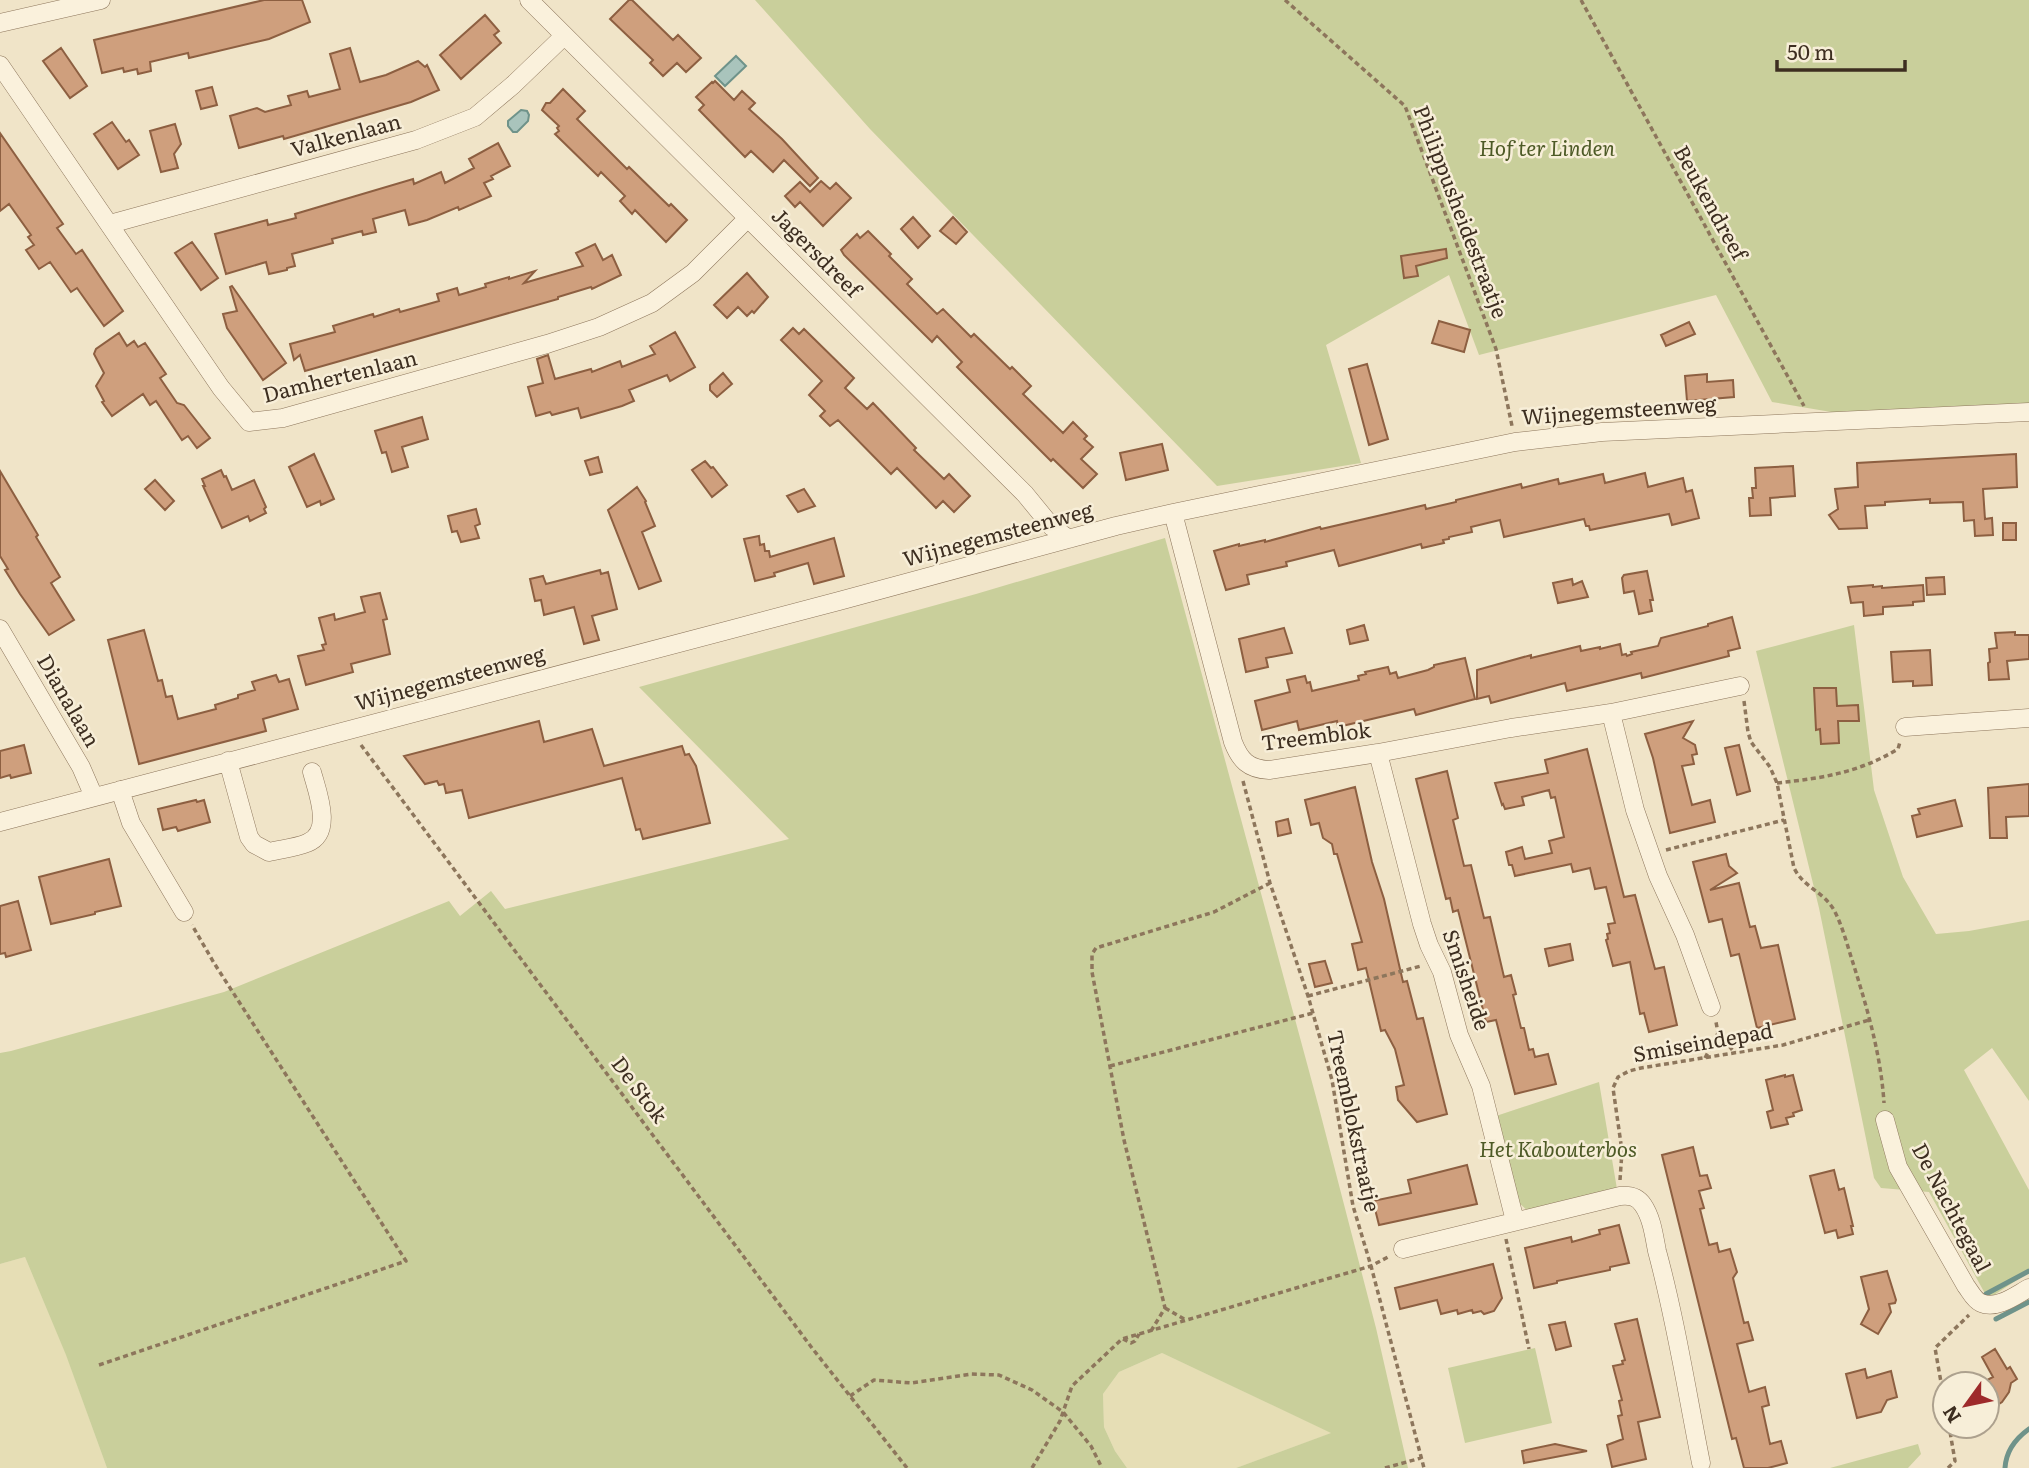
<svg xmlns="http://www.w3.org/2000/svg" width="2029" height="1468" viewBox="0 0 2029 1468" font-family="Literata,serif">
<rect width="100%" height="100%" fill="#f0e4c8"/>
<path fill="#e6deb5" d="M25,1257L66,1354L107,1468H0V1264Z
M1162,1353L1332,1433L1236,1468H1127L1115,1451L1104,1427L1103,1394L1119,1372Z"/>
<path fill="#c9cf9b" d="M755,0H2029V406L1843,414L1772,402L1716,295L1479,355L1449,275L1326,345L1361,463L1217,486L870,129Z
M1165,538L1319,1108L1376,1328L1408,1468H1236L1331,1433L1162,1353L1119,1372L1103,1394L1104,1427L1115,1451L1127,1468H107L66,1355L25,1257L0,1264V1053L11,1051L224,992L449,901L460,916L491,891L505,909L789,839L639,687L976,594Z
M1854,625L1874,790L1903,877L1936,934L1969,931L2029,920V1101L1992,1048L1964,1070L2029,1190V1272L1988,1299L1929,1192L1881,1188L1874,1178L1819,908L1756,651Z
M1599,1082L1617,1189L1529,1212L1518,1202L1496,1116Z
M1535,1348L1552,1423L1465,1443L1448,1368Z
M1918,1444L1921,1454L1908,1468H1830Z"/>
<path fill="#a9c4bc" stroke="#6f938a" stroke-width="2" d="M736,56L746,66L725,86L715,76Z
M521,110L527,111L529,115L528,121L517,132H513L508,126V121Z"/>
<g fill="none" stroke-linecap="round" stroke-linejoin="round">
<path stroke="#6f938a" stroke-width="5" d="M1986,1294L2029,1271
M1996,1319L2029,1302
M2005,1468C2006,1451 2015,1439 2029,1429"/>
</g>
<path fill="#cf9f7d" stroke="#8d5f41" stroke-width="2" d="M264,0H302L310,22L269,39L189,58L188,53L150,62L151,71L138,74L137,69L124,72L123,68L102,73L94,40Z
M629,0H632L673,40L678,35L701,58L686,72L677,63L663,76L650,63L653,60L610,19Z
M485,15L499,31L494,35L501,43L461,79L440,55Z
M61,48L87,86L70,98L43,61Z
M350,48L360,82L386,75L418,61L425,67L427,65L439,90L411,102L315,130L284,139L283,136L239,148L230,116L257,108L265,112L291,105L288,96L307,91L309,97L340,89L330,54Z
M715,81L734,100L742,91L755,103L749,109L782,139L818,178L810,186L784,160L773,172L751,151L745,157L699,110L704,105L696,97L712,82L713,83Z
M212,87L217,105L201,109L196,91Z
M563,89L585,111L577,119L627,169L629,167L669,206L671,204L687,220L666,242L635,210L632,214L620,201L625,196L601,172L598,176L555,134L559,131L557,128L559,126L542,110L546,103H550Z
M112,122L126,142L129,140L139,155L118,169L94,134Z
M175,124L181,144L174,154L178,168L161,172L150,131Z
M0,133L63,224L57,228L76,254L82,250L123,311L104,326L77,288L71,292L50,262L39,269L26,250L34,245L28,237L31,235L9,204L0,211Z
M498,143L510,166L491,176L493,179L484,183L491,196L459,210L458,207L427,220L409,225L405,210L373,219L376,232L363,235L362,231L332,239L333,243L292,254L295,266L287,268V270L269,274L266,262L226,274L215,234L267,220L268,225L296,218L295,214L413,179L414,184L441,172L445,183L474,168L469,159Z
M821,181L830,189L836,183L851,198L823,226L800,202L795,207L785,196L800,182L810,192Z
M913,217L930,236L918,248L901,229Z
M953,217L967,232L956,244L940,231Z
M868,231L891,254L889,256L912,279L907,284L937,314L943,309L971,337L974,334L1010,369L1012,367L1031,386L1023,394L1063,433L1073,422L1087,436L1084,439L1093,447L1081,459L1097,474L1083,488L1053,459L1051,461L957,367L962,362L937,336L932,342L844,255L841,250L857,234L860,238Z
M192,242L218,278L201,290L175,253Z
M595,244L603,260L612,255L621,275L592,289L591,287L558,297V299L305,371L300,355L294,360L290,344L335,332L333,326L373,314L374,317L399,309L400,312L439,301L437,294L457,288L459,295L486,287L485,284L509,277V279L535,271L524,283L583,266L576,253Z
M1446,249L1447,258L1416,266L1418,276L1404,278L1401,256Z
M747,273L768,297L754,313L752,311L747,316L738,307L727,318L714,305Z
M232,286L286,363L263,380L227,328L223,314L237,311L230,287Z
M1439,321L1470,330L1464,352L1432,343Z
M1689,322L1695,334L1666,346L1661,335Z
M793,328L799,334L804,329L854,378L845,388L867,409L873,403L916,448L914,450L944,479L949,474L970,496L954,512L943,501L936,508L897,468L891,474L838,420L830,426L820,416L825,411L809,395L822,381L781,340Z
M675,332L695,367L670,381L667,375L629,390L634,401L622,406L581,418L578,408L552,415L550,412L536,416L528,387L543,383L537,359L548,355L555,379L591,369L592,372L620,361L622,367L655,354L650,346Z
M119,333L127,346L134,341L138,347L145,343L166,374L160,378L177,403L184,405L210,438L197,448L188,436L182,440L156,401L150,405L143,394L112,416L102,402L104,401L96,386L104,373L94,354L96,349Z
M1367,364L1388,439L1369,445L1349,369Z
M723,373L732,384L717,397L710,390V385Z
M1707,374V382L1733,380L1734,397L1687,401L1685,376Z
M422,417L428,439L402,447L408,467L392,472L386,452L382,453L375,431Z
M1162,444L1168,470L1126,480L1120,453Z
M314,454L334,499L321,505L320,501L307,507L289,467Z
M2016,454L2017,487L1983,489L1985,519L1992,518L1993,535L1975,536L1974,520L1964,521L1963,502L1930,503V499L1885,502V505L1865,506L1867,528L1839,529L1829,515L1838,509L1835,489L1858,487L1857,463Z
M598,457L602,472L590,475L585,461Z
M705,461L711,468L713,467L727,485L712,497L692,470Z
M1793,466L1795,496L1770,498L1771,515L1750,516L1749,498H1753L1752,488H1756L1755,468Z
M221,470L224,477L226,476L232,490L254,480L266,507L264,509L266,513L250,521L248,516L222,528L203,486H205L202,479Z
M0,471L38,535L36,537L60,577L51,583L74,620L49,635L20,594L5,570L8,569L0,556Z
M1645,473L1648,487L1683,478L1686,492L1692,490L1699,518L1672,525L1669,514L1590,530L1589,526H1586L1584,519L1504,537L1500,520L1471,527L1472,532L1449,537V539L1443,540L1444,543L1422,548L1421,544L1339,566L1334,550L1286,562L1287,566L1247,575L1249,584L1226,590L1214,551L1239,544V546L1265,540V542L1320,527L1321,529L1425,505L1426,509L1456,502V500L1521,484L1522,488L1558,479L1559,484L1603,474L1605,483Z
M155,480L174,501L165,510L145,489Z
M637,487L646,501L645,502L655,526L642,532L661,581L639,589L608,510Z
M804,489L815,506L798,512L787,496Z
M476,509L480,524L475,526L479,538L461,542L457,531L452,532L448,516Z
M2003,523H2016V540H2003Z
M759,536L760,545L764,544L765,551H769L770,557L834,538L844,576L814,584L808,563L774,573L775,576L755,581L744,539Z
M600,570L601,574L608,572L617,609L592,616L599,640L584,644L574,607L544,615L541,600L535,601L530,579L543,576L546,584Z
M1647,571L1653,600H1650L1652,611L1639,614L1634,591L1624,593L1622,578L1624,575Z
M1944,577L1945,594L1927,595L1926,578Z
M1572,579L1573,585L1582,581L1588,597L1558,603L1553,583Z
M1873,585V587L1882,586V588L1923,585L1924,601L1913,602V605L1883,607V614L1864,616L1863,602L1851,603L1848,587Z
M380,593L387,619L383,620L390,654L351,664L353,672L306,685L298,656L324,650L322,645L326,644L319,618L334,614L335,620L365,612L361,597Z
M1732,617L1740,648L1728,651L1729,656L1642,678L1641,673L1567,691L1565,683L1491,703L1489,696L1477,699V670L1531,655V658L1580,646L1581,651L1600,647V649L1620,644L1622,655L1626,654L1627,656L1632,654L1631,652L1658,646L1661,638L1708,626V624Z
M1364,625L1368,640L1350,644L1347,630Z
M1284,628L1292,653L1266,658L1268,667L1246,672L1239,639Z
M144,630L158,681L162,680L166,697L172,696L178,719L216,709L215,705L238,698V695L255,690L252,682L276,675L279,682L289,679L298,709L263,719L266,731L139,764L108,640Z
M2015,632V635H2029V659L2007,661L2009,679L1989,680L1988,663L1990,662L1989,649L1997,648L1995,633Z
M1930,650L1932,685L1913,686V681L1893,682L1891,652Z
M1465,658L1475,699L1416,715L1414,709L1338,727L1337,721L1299,730L1297,721L1262,730L1255,701L1290,692L1287,680L1305,676L1307,683L1310,682L1312,691L1359,680L1358,676L1366,674L1365,672L1388,667L1390,674L1396,672L1398,678L1428,670L1434,667V665Z
M1814,688H1836L1837,706L1858,705L1859,721H1838L1839,743L1821,744L1820,729L1816,730Z
M539,721L544,742L592,729L604,766L682,746L685,755L689,754L696,766L710,823L643,839L640,829L636,830L622,778L469,818L462,790L446,793L444,784L439,785L437,781L425,784L404,756Z
M1693,721L1683,738L1695,745L1697,754L1692,755L1694,764L1682,766L1692,805L1710,800L1715,822L1670,833L1653,758L1645,734Z
M24,745L31,773L11,778L10,775L0,778V751Z
M1739,745L1750,791L1737,795L1725,748Z
M1587,749L1624,897L1635,895L1655,969L1664,967L1677,1025L1649,1032L1644,1013L1640,1014L1630,962L1613,966L1606,940L1608,939L1607,934L1610,933L1608,924L1615,923L1606,887L1595,889L1590,868L1573,872L1571,864L1515,876L1512,865H1509L1506,852L1522,847L1525,859L1552,853L1549,841L1564,837L1555,797L1551,798L1549,790L1522,797L1524,805L1505,809L1503,804L1502,805L1495,783L1548,773L1545,760Z
M1447,771L1458,818L1453,820L1464,866L1471,865L1484,918L1490,917L1504,977L1511,975L1516,994L1513,995L1521,1028H1524L1529,1050L1533,1049L1535,1057L1548,1054L1556,1084L1515,1094L1496,1020L1486,1022L1458,910L1453,912L1450,898L1446,899L1416,779Z
M2029,784V816L2006,817L2007,838H1990L1988,788Z
M1355,787L1372,862L1384,899L1403,982L1407,981L1417,1019L1423,1018L1447,1114L1417,1122L1398,1100L1396,1087L1404,1085L1395,1049L1385,1030L1381,1031L1366,968L1358,970L1352,944L1362,942L1337,854H1334L1332,844L1323,838L1319,823L1311,825L1305,800Z
M196,800L197,802L204,800L210,822L178,831L176,827L163,830L158,809Z
M1955,800L1962,826L1917,837L1912,816L1920,814L1918,809Z
M1288,819L1291,833L1278,836L1276,822Z
M1726,854L1729,866L1737,873L1710,890L1739,883L1750,927L1755,926L1761,948L1778,945L1795,1019L1757,1028L1739,954L1731,956L1722,919L1709,922L1693,862Z
M109,859L121,906L95,912V914L51,924L39,877Z
M18,901L31,950L6,957L5,953L0,954V906Z
M1570,944L1573,960L1549,966L1545,949Z
M1325,961L1332,983L1315,987L1309,964Z
M1785,1075V1077L1793,1075L1802,1110L1793,1113L1794,1116L1786,1118L1788,1124L1771,1128L1767,1112L1773,1110L1766,1080Z
M1693,1147L1700,1176L1707,1175L1711,1188L1699,1191L1704,1208L1700,1209L1709,1245L1717,1243L1719,1252L1730,1249L1737,1272L1733,1278L1744,1323L1748,1322L1753,1340L1737,1344L1749,1392L1765,1387L1769,1405L1762,1407L1770,1444L1781,1441L1787,1463L1768,1468H1744L1736,1438L1732,1439L1662,1155Z
M1467,1165L1477,1204L1379,1225L1373,1201L1411,1193L1408,1180Z
M1834,1170L1839,1190L1844,1188L1853,1226H1851L1853,1234L1838,1238L1836,1230L1825,1233L1810,1176Z
M1619,1225L1629,1263L1610,1267V1270L1557,1281V1283L1534,1288L1525,1248L1571,1237L1572,1242L1600,1234L1599,1230Z
M1493,1264L1502,1298L1494,1311L1484,1314L1481,1311L1473,1313L1472,1310L1458,1314L1457,1310L1441,1314L1437,1300L1400,1309L1395,1288Z
M1887,1271L1896,1300L1895,1303L1889,1304L1891,1312L1878,1334L1861,1324L1869,1309L1861,1277Z
M1637,1319L1660,1417L1638,1422L1646,1459L1612,1467L1607,1445L1623,1439L1618,1416L1622,1415L1619,1401L1622,1400L1613,1366L1623,1364L1622,1361L1625,1360L1615,1324Z
M1565,1322L1571,1346L1556,1350L1549,1325Z
M1995,1349L2007,1369L2010,1367L2017,1379L2011,1383L2009,1392L2002,1402L1987,1412V1380L1993,1377L1982,1357Z
M1865,1369L1867,1378L1891,1371L1897,1397L1887,1400L1881,1412L1857,1418L1846,1374Z
M1555,1444L1587,1451L1524,1463L1522,1451Z"/>
<g fill="none" stroke-linecap="round" stroke-linejoin="round">
<defs>
<path id="minor" d="M529,0L1025,494L1052,527L1069,539
M0,23L101,0
M0,65L221,388L249,422L283,418L547,344L599,327L652,303L693,273L748,218
M110,224L416,140L475,117L513,85L564,36
M1173,513L1233,742C1240,760 1248,769 1269,770L1378,753L1511,728L1611,713L1740,686
M0,629L81,767L94,797
M1611,713L1635,810L1658,876L1685,935L1711,1007
M1905,727L2029,718
M1378,753L1422,924L1429,945L1442,972L1459,1035L1481,1086L1515,1221
M228,761L249,837L254,844L269,852C281,849 295,848 307,843C334,833 317,791 312,772
M120,790L131,823L184,912
M0,822L839,601L1116,526L1173,513L1515,442L1602,432L2029,412
M1885,1120L1898,1167L1966,1286C1970,1291 1974,1300 1981,1303C1997,1310 2016,1295 2029,1288
M1403,1249L1620,1196C1629,1195 1637,1196 1643,1205C1652,1218 1654,1236 1657,1251C1676,1321 1687,1393 1701,1463"/>
</defs>
<use href="#minor" stroke="#8d765c" stroke-width="19"/>
<path stroke="#8d765c" stroke-width="3.5" stroke-dasharray="5 3.5" stroke-linecap="butt" d="M1285,0L1405,106L1496,349L1512,426
M1581,0L1804,406
M1744,701L1748,732L1751,742L1770,767L1777,783L1794,868C1804,888 1822,890 1834,910C1843,927 1848,948 1854,966C1868,1011 1881,1056 1884,1103
M361,745L812,1348L907,1468
M1243,781L1270,883L1308,996L1332,1080L1353,1206L1371,1266L1424,1468
M1777,783C1823,778 1858,773 1898,749L1900,742
M1666,850L1784,820
M1308,996L1421,966
M1718,1033L1735,1053
M1705,1058L1718,1033L1716,1022
M1110,1066L1313,1013
M1620,1180L1622,1151L1613,1088L1618,1077L1629,1071L1641,1068L1783,1045L1869,1020
M1506,1239L1529,1349
M1165,1308L1186,1320
M1151,1331L1165,1308L1124,1140L1092,972V954L1096,948L1214,912L1270,883
M1123,1339L1131,1343L1135,1341L1139,1334
M99,1365L406,1261L214,963L192,925
M850,1396L874,1380L912,1383L971,1374L999,1375L1032,1390L1063,1412L1091,1446L1102,1468
M1945,1405L1935,1348L1969,1315
M1032,1468L1060,1421L1072,1386L1122,1339L1371,1266L1388,1257
M1385,1468L1421,1458
M1948,1468L1955,1461L1949,1426"/>
<use href="#minor" stroke="#faf1dc" stroke-width="18"/>
</g>
<g text-anchor="middle" stroke-width="5" stroke-linejoin="round" paint-order="stroke">
<g font-size="21" fill="#3d2e20" stroke="#f7eed8">
<text transform="translate(346 136) rotate(-15)" y="7">Valkenlaan</text>
<text transform="translate(1710 203) rotate(61)" y="7">Beukendreef</text>
<text transform="translate(1460 212) rotate(69)" y="7">Philippusheidestraatje</text>
<text transform="translate(816 253) rotate(45)" y="7">Jagersdreef</text>
<text transform="translate(340 377) rotate(-14)" y="7">Damhertenlaan</text>
<text transform="translate(1619 411) rotate(-4)" y="7">Wijnegemsteenweg</text>
<text transform="translate(998 535) rotate(-15)" y="7">Wijnegemsteenweg</text>
<text transform="translate(450 679) rotate(-15)" y="7">Wijnegemsteenweg</text>
<text transform="translate(68 701) rotate(60)" y="7">Dianalaan</text>
<text transform="translate(1316 737) rotate(-7)" y="7">Treemblok</text>
<text transform="translate(1466 980) rotate(71)" y="7">Smisheide</text>
<text transform="translate(1703 1043) rotate(-10)" y="7">Smiseindepad</text>
<text transform="translate(639 1090) rotate(53)" y="7">De Stok</text>
<text transform="translate(1353 1121) rotate(78)" y="7">Treemblokstraatje</text>
<text transform="translate(1951 1208) rotate(62)" y="7">De Nachtegaal</text>
</g>
<g font-size="21" font-style="italic" fill="#4d5a26" stroke="#f7eed8">
<text x="1547" y="156">Hof ter Linden</text>
<text x="1558" y="1157">Het Kabouterbos</text>
</g>
</g>
<g transform="translate(1966 1405) rotate(237)"><circle r="33" fill="#f7eed8" stroke="#ada18e" stroke-width="2"/>
<path d="M0-5L12 26L0 18L-12 26Z" fill="#9e2a2b"/>
<text y="-10" font-size="19" font-weight="bold" text-anchor="middle" fill="#3d2e20">N</text>
</g>
<path d="M1777 60v10h128v-10" fill="none" stroke="#3d2e20" stroke-width="3.5"/>
<text x="1787" y="60" font-size="21" fill="#3d2e20" stroke="#f7eed8" stroke-width="5" paint-order="stroke">50 m</text>
</svg>
